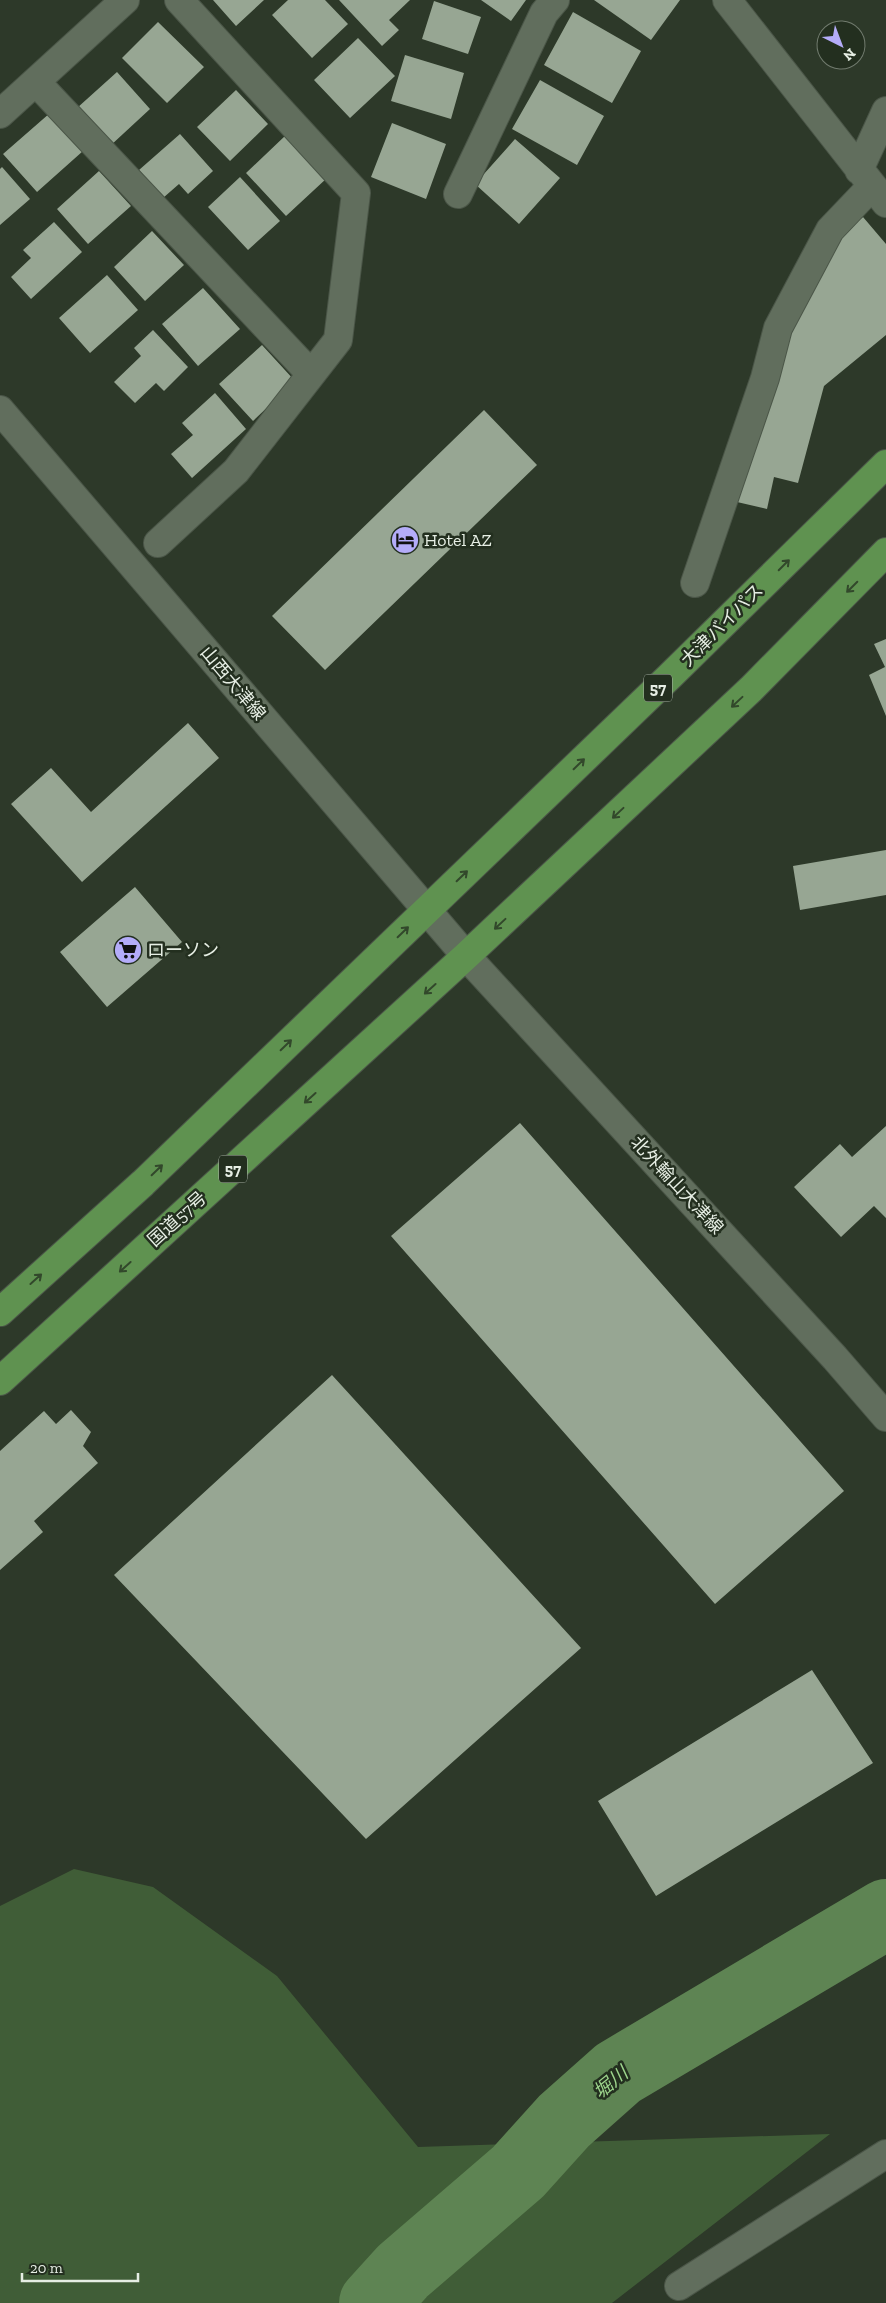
<svg xmlns="http://www.w3.org/2000/svg" width="886" height="2303" viewBox="0 0 886 2303" font-family="'Zilla Slab','Noto Sans JP',serif">
<rect width="100%" height="100%" fill="#2d3929"/>
<path fill="#405d37" d="M74,1869L153,1887L277,1976L418,2147L830,2134L612,2303H0V1906Z"/>
<g fill="none" stroke-linecap="round" stroke-linejoin="round">
<path stroke="#5e8453" stroke-width="70" d="M374,2303L403,2271L518,2172L564,2121L618,2073L886,1914"/>
</g>
<path fill="#97a693" d="M213,0H264L236,26Z
M288,0H325L348,24L312,58L272,15Z
M339,0H410L389,20L399,30L382,46Z
M481,0H526L511,21Z
M594,0H680L651,40Z
M434,1L481,17L468,54L422,39Z
M573,12L641,51L612,103L544,65Z
M158,22L204,67L167,103L122,58Z
M358,38L395,76L350,118L314,80Z
M405,55L464,73L451,119L391,101Z
M117,72L150,109L110,146L77,108Z
M540,80L604,116L577,165L512,129Z
M236,90L268,124L230,161L197,127Z
M50,113L83,151L37,192L3,154Z
M392,123L446,144L426,199L371,177Z
M180,134L213,171L188,194L179,184L163,198L139,170Z
M286,135L327,178L286,216L246,173Z
M515,139L560,178L519,224L475,184Z
M2,167L30,199L0,225V169Z
M99,171L131,206L88,244L57,209Z
M240,177L280,221L248,250L208,207Z
M863,217L886,244V335L824,386L798,483L774,477L767,509L737,502L803,297L847,228Z
M54,222L82,252L31,299L11,277L31,258L23,250Z
M152,231L184,265L145,301L114,267Z
M107,275L138,310L90,353L59,318Z
M203,288L240,329L198,366L162,324Z
M153,330L188,367L164,391L156,383L135,403L114,382L141,356L134,348Z
M262,345L295,381L253,421L219,384Z
M215,393L246,429L192,478L171,454L193,435L182,423Z
M484,410L537,465L325,670L272,616Z
M886,639V716L869,675L885,667L874,644Z
M188,723L219,758L82,882L11,804L51,768L91,812Z
M886,850V895L800,910L793,866Z
M135,887L182,942L107,1007L60,952Z
M520,1123L844,1491L715,1604L391,1236Z
M886,1126V1218L874,1206L841,1237L794,1187L840,1144L852,1157Z
M332,1375L581,1648L366,1839L114,1575Z
M71,1410L91,1432L83,1446L98,1463L34,1521L43,1532L0,1570V1451L44,1411L56,1424Z
M812,1670L873,1763L656,1896L598,1801Z"/>
<g fill="none" stroke-linecap="round" stroke-linejoin="round">
<defs>
<path id="street" d="M727,0L886,203
M37,83L311,374
M0,114L125,0
M859,170L886,111
M458,194L544,13L555,0
M158,543L236,471L338,340L356,193L179,0
M695,583L765,378L778,328L830,230L872,186
M679,2286L886,2154"/>
<path id="secondary" d="M0,410L466,956L835,1358L886,1417"/>
<path id="highway" d="M0,1312L143,1183L669,677L886,464
M0,1381L466,956L751,689L886,552"/>
</defs>
<use href="#street" stroke="#4b5648" stroke-width="30"/>
<use href="#secondary" stroke="#4b5648" stroke-width="30"/>
<use href="#highway" stroke="#4b5648" stroke-width="30"/>
<use href="#street" stroke="#616e5d" stroke-width="28"/>
<use href="#secondary" stroke="#616e5d" stroke-width="28"/>
<use href="#highway" stroke="#5f9250" stroke-width="28"/>
</g>
<defs><path id="oneway-shaft" d="M-6 0H5M1.5-3L5.5 0L1.5 3" fill="none" stroke-width="1.6" stroke-linecap="round" stroke-linejoin="round" transform="scale(1.25)"/></defs>
<g stroke="#32482b">
<use href="#oneway-shaft" transform="translate(784 565) rotate(-45)"/>
<use href="#oneway-shaft" transform="translate(852 587) rotate(135)"/>
<use href="#oneway-shaft" transform="translate(737 702) rotate(137)"/>
<use href="#oneway-shaft" transform="translate(579 764) rotate(-44)"/>
<use href="#oneway-shaft" transform="translate(618 813) rotate(137)"/>
<use href="#oneway-shaft" transform="translate(462 876) rotate(-44)"/>
<use href="#oneway-shaft" transform="translate(500 924) rotate(137)"/>
<use href="#oneway-shaft" transform="translate(403 932) rotate(-44)"/>
<use href="#oneway-shaft" transform="translate(430 989) rotate(138)"/>
<use href="#oneway-shaft" transform="translate(286 1045) rotate(-44)"/>
<use href="#oneway-shaft" transform="translate(310 1098) rotate(138)"/>
<use href="#oneway-shaft" transform="translate(157 1170) rotate(-44)"/>
<use href="#oneway-shaft" transform="translate(125 1267) rotate(138)"/>
<use href="#oneway-shaft" transform="translate(36 1279) rotate(-42)"/>
</g>
<defs>
<symbol id="hotel-disc" viewBox="-11 -11 22 22"><circle r="9.5" fill="#b4acf9" stroke="#232f1f"/><path d="M-6-4.5h1.5V1H6V5H4.5V3h-9V5H-6ZM-4 0a1.8 1.8 0 1 1 3.6 0ZM.5 0V-2.5h3Q6-2.5 6 0Z" fill="#111"/></symbol>
<symbol id="supermarket-disc" viewBox="-11 -11 22 22"><circle r="9.5" fill="#b4acf9" stroke="#232f1f"/><path d="M-6-5.5h2.5l.6 2H6L4.5 2H-2.5L-4.4-4H-6ZM-1.5 3.2a1.3 1.3 0 1 0 .1 0ZM3 3.2a1.3 1.3 0 1 0 .1 0Z" fill="#111"/></symbol>
</defs>
<g fill-rule="evenodd">
<use href="#hotel-disc" x="389" y="524" width="32" height="32"/>
<use href="#supermarket-disc" x="112" y="934" width="32" height="32"/>
</g>
<g text-anchor="middle" stroke-width="5" stroke-linejoin="round" paint-order="stroke">
<g fill="#232f1f" stroke="#acb5a9" stroke-width="1">
<rect x="644" y="674.5" width="28" height="27" rx="4"/>
<rect x="219" y="1155.5" width="28" height="27" rx="4"/>
</g>
<g font-size="16" font-weight="bold" fill="#e6eee4">
<text x="658" y="694">57</text>
<text x="233" y="1175">57</text>
</g>
<g font-size="18" fill="#e6eee4" stroke="#232f1f" text-anchor="start">
<text x="424" y="546">Hotel AZ</text>
<text x="147" y="956">ローソン</text>
</g>
<g font-size="18" fill="#e6eee4" stroke="#232f1f">
<text transform="translate(722 625) rotate(-45)" y="6">大津バイパス</text>
<text transform="translate(233 683) rotate(50)" y="6">山西大津線</text>
<text transform="translate(677 1185) rotate(47)" y="6">北外輪山大津線</text>
<text transform="translate(177 1219) rotate(-42)" y="6">国道57号</text>
</g>
<g font-size="19" font-style="italic" fill="#9dd48c" stroke="#232f1f">
<text transform="translate(610 2082) rotate(-39)" y="7">堀川</text>
</g>
</g>
<g transform="translate(841 45) rotate(138)"><circle r="24" fill="#232f1f" stroke="#717b6e"/>
<path d="M0-4L9 19L0 12L-9 19Z" fill="#b4acf9"/>
<text y="-8" font-size="14" font-weight="bold" text-anchor="middle" fill="#e6eee4">N</text>
</g>
<path d="M22 2273v8h116v-8" fill="none" stroke="#e6eee4" stroke-width="2.5"/>
<text x="30" y="2273" font-size="15" fill="#e6eee4" stroke="#232f1f" stroke-width="4" paint-order="stroke">20 m</text>
</svg>
